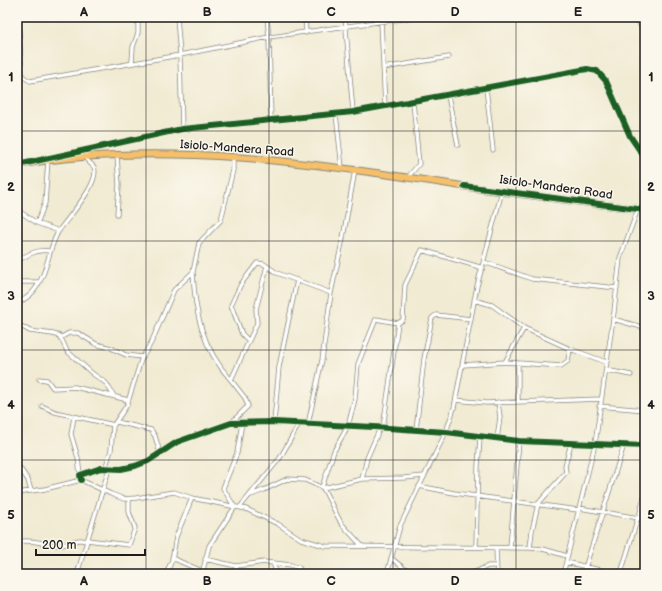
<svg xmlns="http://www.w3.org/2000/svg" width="662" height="591" viewBox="0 0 662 591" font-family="'Balsamiq Sans',sans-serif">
<rect width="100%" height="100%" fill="#fbf7ec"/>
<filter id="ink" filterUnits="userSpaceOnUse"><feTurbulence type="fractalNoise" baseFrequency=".025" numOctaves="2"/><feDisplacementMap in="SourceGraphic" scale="8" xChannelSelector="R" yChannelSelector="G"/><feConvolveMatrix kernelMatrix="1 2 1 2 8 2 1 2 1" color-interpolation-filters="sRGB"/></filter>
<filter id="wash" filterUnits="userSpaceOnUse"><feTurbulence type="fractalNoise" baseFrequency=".012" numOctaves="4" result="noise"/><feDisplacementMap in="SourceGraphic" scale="16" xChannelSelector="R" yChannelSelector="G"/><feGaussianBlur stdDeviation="0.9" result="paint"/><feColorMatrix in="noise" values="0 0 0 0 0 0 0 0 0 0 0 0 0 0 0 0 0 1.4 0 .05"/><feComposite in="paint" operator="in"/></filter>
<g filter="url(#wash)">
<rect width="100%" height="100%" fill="#f1ebd3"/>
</g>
<g filter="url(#ink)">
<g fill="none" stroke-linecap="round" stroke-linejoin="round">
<defs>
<path id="street" d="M18,17L22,76L30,81L180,55L177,17
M305,17L306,33
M345,17L353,112
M636,17L645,34
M381,21L385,107
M132,62L133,47L138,33V17
M383,68L449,57
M486,88L493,150
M448,96L458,145
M336,114L342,168
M271,121L269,37C320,30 371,22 422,17
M182,129L180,55L269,37L267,17
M117,156L119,185L117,214
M41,159L182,129L353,112L587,69L597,71L606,81L630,136L645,158
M408,177L419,164L413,102
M17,210L37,223L59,231
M37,223L45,203L48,160
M17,261C27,255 37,249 49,251
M484,262L532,279L617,288
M193,272C195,314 202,348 231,380
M17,282H39
M474,300L492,305L524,328L570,349L606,362
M17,303C22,301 28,297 32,293C48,275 47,252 58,232C67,218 101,183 94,167L84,157
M613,319L645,328
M17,324L30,331L53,334L60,336L67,351L93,374L106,383L114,396
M60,338L69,333H78L96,344L111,348L126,355L142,357
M248,340L242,334L231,305L241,284L257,263L264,264L277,273L331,293
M505,362L524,328
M463,365L505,362L561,366L568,361L570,349
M606,370L631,375
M39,379L47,380L53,388L75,387L128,400
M456,400L486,403L601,399
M518,401V364
M42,406L55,412L114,425
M599,406L645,410
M74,417L71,434L78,458L80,475
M117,422L151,430L155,436L160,453
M274,422L279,367L297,280
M231,423L248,406L245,398L231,380L257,323L256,309L267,266
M308,424L322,360L331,293L343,238L355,170
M383,428L398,323
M416,430L424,359L432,318L436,315L471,319
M497,439L500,417L498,402
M641,446L645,428
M17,464L28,480L31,491
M107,468L106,466L111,450L113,426L127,405L141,360L152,341L174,290L193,272L199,243L221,220L233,170V158
M362,479L367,458L380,428
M81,480L80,475L101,468L121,469L135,466L148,461L177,442L231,423L274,422L374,427L446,432L519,441L645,446
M419,486L454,493L578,510
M322,487L334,451L348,426L355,399L358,364L376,319L398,323L403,320L405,285L422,250L483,268
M323,488L341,523L362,546
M17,493L45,489L81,480L111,494L124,499L136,498L174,492L192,498L246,509L278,524L301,539L325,546L530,548L543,549L567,556
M251,495L264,490L287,479L305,480L323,488L362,479L404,478L424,476
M234,506L223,488L237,453L242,423
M240,507L280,458L299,424
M579,508L645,519
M639,517L645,493
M87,540L129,545L135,528L129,512V499
M17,542C33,538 47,546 62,545C73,543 74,538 87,541
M476,546L478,466L480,438
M510,547L519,441
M496,548L497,574
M530,548L532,531L538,504L566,472L565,466L571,443
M172,558L202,571
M391,558L411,574
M205,559L236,566L264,562L291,565L299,568L303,574
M566,562L604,571L645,574
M273,563L277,574
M236,566L238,574
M585,568L624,445
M621,573L638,517
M77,574L109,469
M166,574L172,560L176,537L192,498
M202,574L209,546L235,507
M387,574L400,526L446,432L454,408L477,286L502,191
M471,574L488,566H496
M563,574L595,444L614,312L620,258L638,209"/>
<path id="highway" d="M17,165C160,140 320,163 462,186C523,195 584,202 645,210"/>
</defs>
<use href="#street" stroke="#868478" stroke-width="5"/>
<use href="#highway" stroke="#868478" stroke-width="8"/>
<use href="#street" stroke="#fff" stroke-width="3.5"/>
<use href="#highway" stroke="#f6c06b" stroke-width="6"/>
<defs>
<path id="cycleway" d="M22,164L182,129L353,112L587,69L597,71L606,81L630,136L645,158
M464,186L645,210
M81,480L80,475L101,468L121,469L135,466L148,461L177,442L231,423L274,422L374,427L446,432L519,441L645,446"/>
</defs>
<use href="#cycleway" stroke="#fbf7ec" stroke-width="8"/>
<use href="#cycleway" stroke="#1b5e20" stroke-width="6"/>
</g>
</g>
<path fill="none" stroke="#1c1c1c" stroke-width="1" stroke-opacity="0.55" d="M146,17V574M269,17V574M393,17V574M516,17V574M17,131H645M17,241H645M17,350H645M17,460H645"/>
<g text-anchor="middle" stroke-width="3" stroke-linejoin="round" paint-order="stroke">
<g font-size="12" fill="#1c1c1c" stroke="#fbf7ec">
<text transform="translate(237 148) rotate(4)" y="4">Isiolo-Mandera Road</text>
<text transform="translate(556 187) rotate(8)" y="4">Isiolo-Mandera Road</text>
</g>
</g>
<rect width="662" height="591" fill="none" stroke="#fbf7ec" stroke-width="44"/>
<path d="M36 549v6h109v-6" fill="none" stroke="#1c1c1c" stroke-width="2"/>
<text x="42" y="549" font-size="12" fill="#1c1c1c" stroke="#fbf7ec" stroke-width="3" paint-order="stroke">200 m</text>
<rect x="22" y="22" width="618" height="547" fill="none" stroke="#1c1c1c" stroke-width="1.5"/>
<g font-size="13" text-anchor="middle" font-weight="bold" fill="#1c1c1c">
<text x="84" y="16">A</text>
<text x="207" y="16">B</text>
<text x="331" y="16">C</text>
<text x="455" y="16">D</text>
<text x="578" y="16">E</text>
<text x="11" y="81">1</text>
<text x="651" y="81">1</text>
<text x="11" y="191">2</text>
<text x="651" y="191">2</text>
<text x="11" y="300">3</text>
<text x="651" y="300">3</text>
<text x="11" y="409">4</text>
<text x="651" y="409">4</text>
<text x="11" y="519">5</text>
<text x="651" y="519">5</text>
<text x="84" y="585">A</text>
<text x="207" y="585">B</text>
<text x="331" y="585">C</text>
<text x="455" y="585">D</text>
<text x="578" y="585">E</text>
</g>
</svg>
